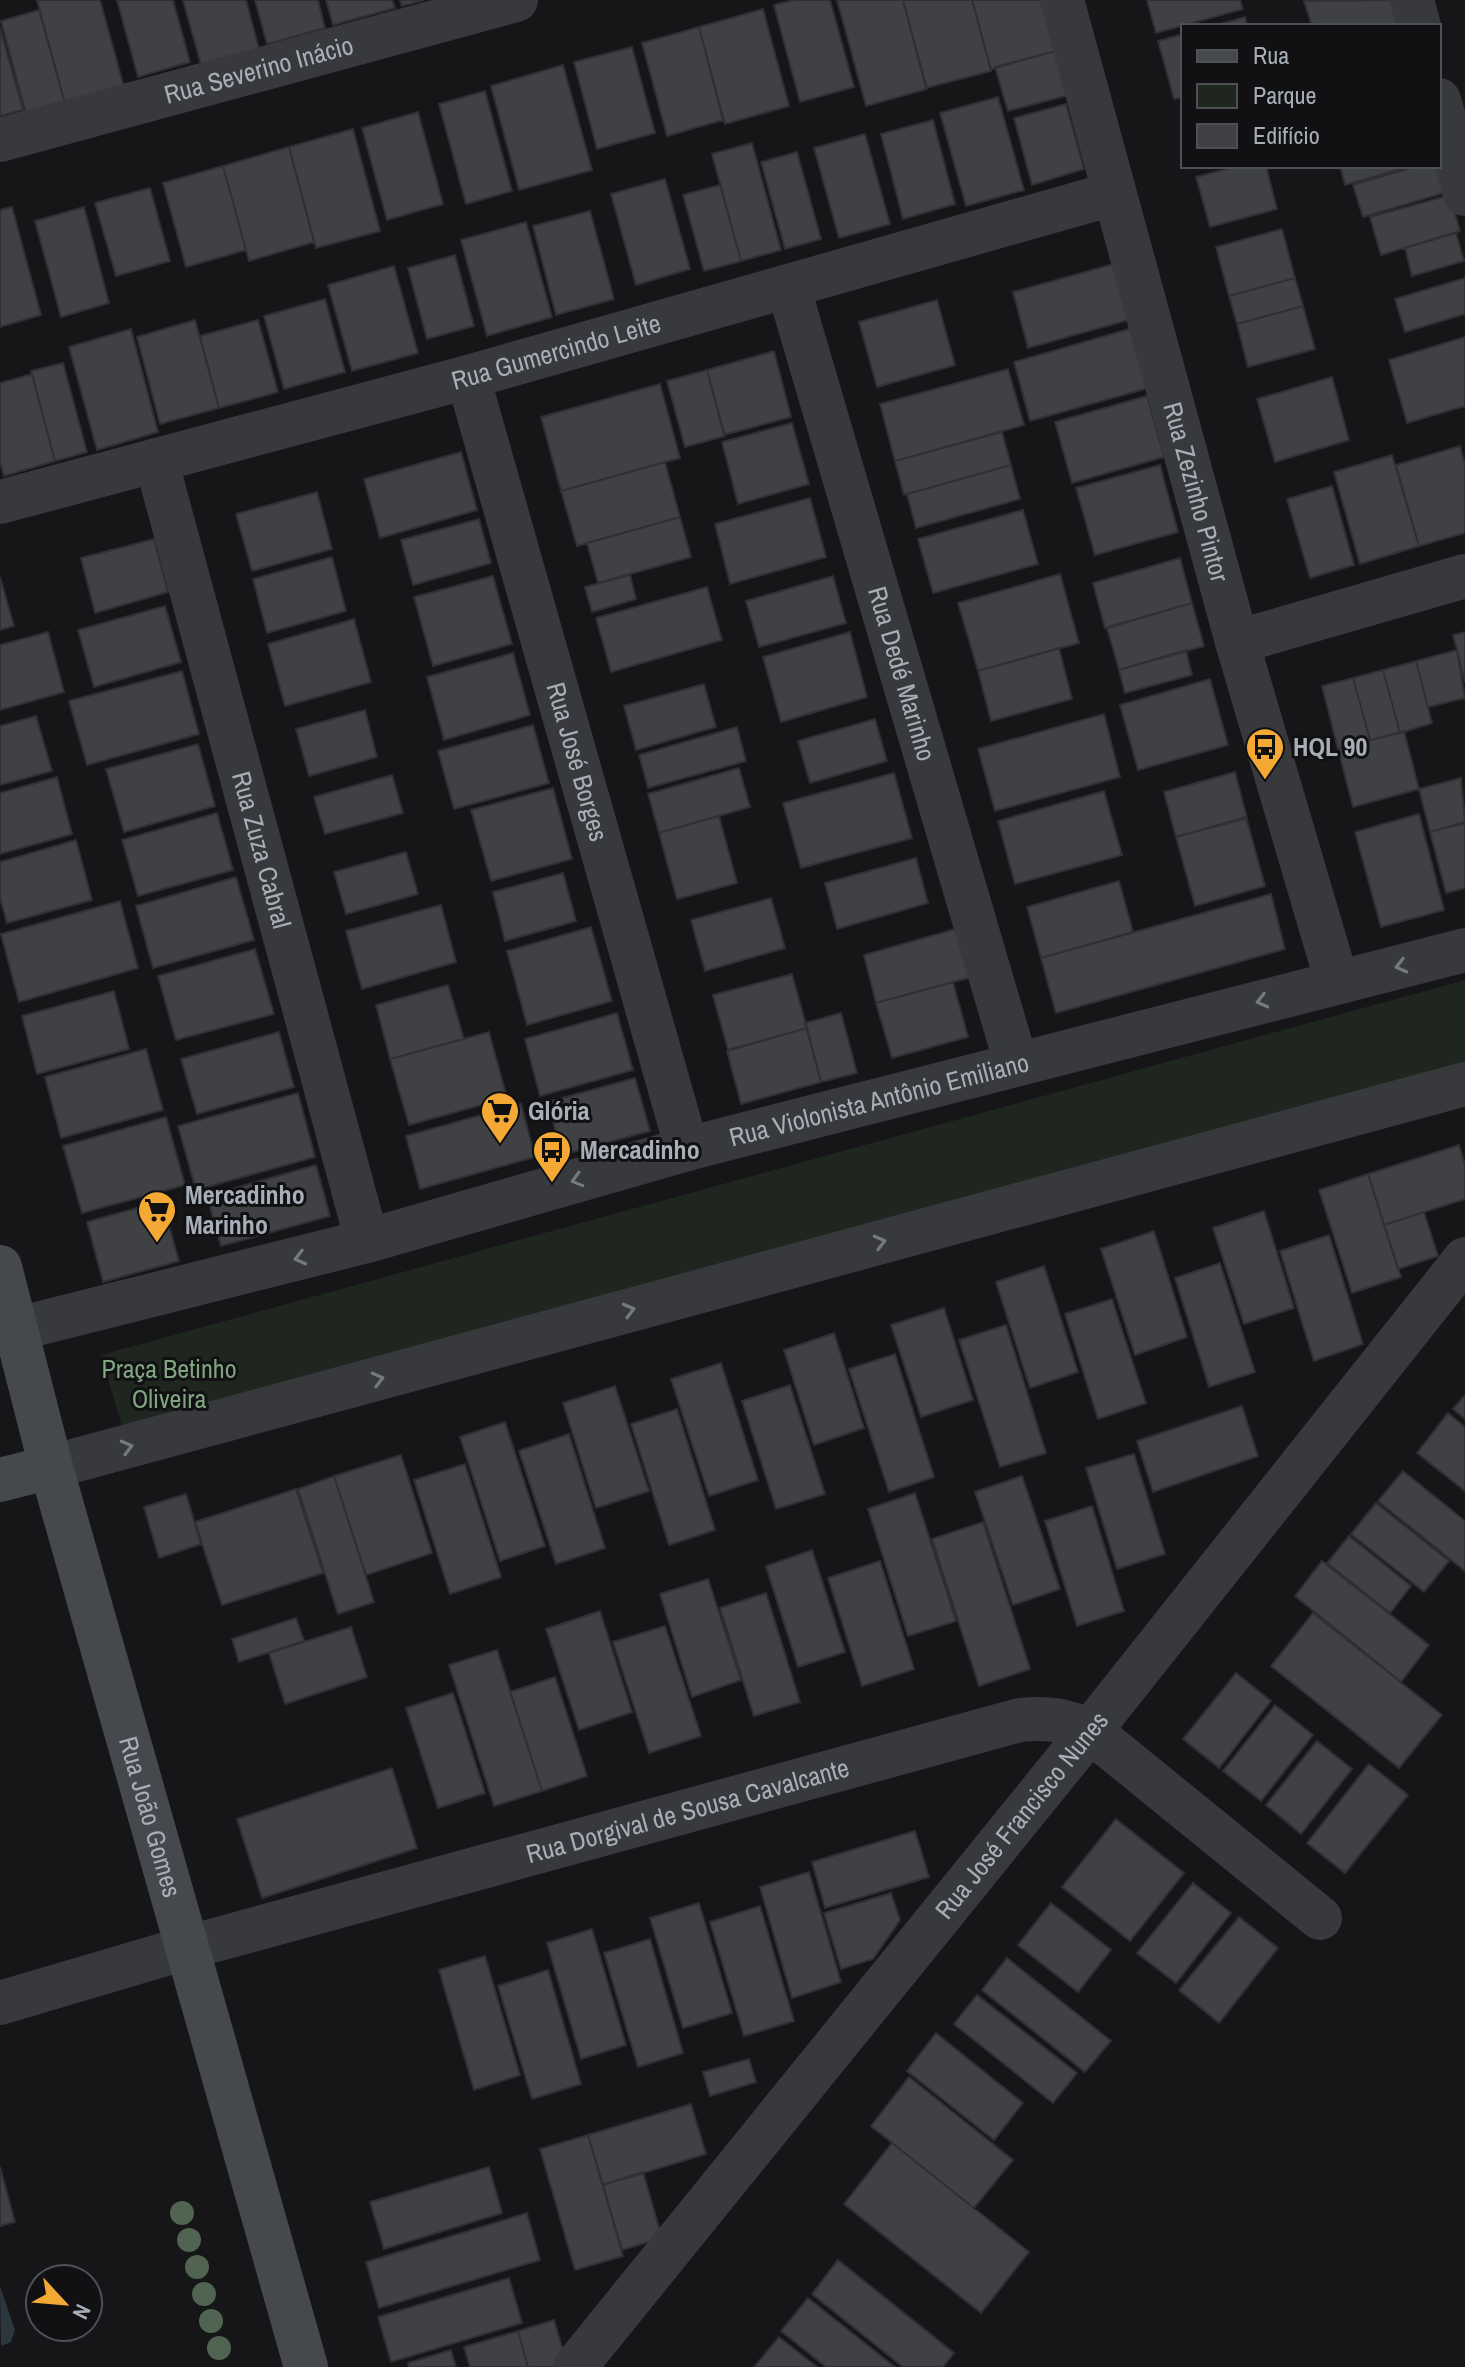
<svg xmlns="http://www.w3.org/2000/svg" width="1465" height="2367" viewBox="0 0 1465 2367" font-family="'Archivo Narrow',sans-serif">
<rect width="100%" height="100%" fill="#161618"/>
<path fill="#1e261f" d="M1465,980V1067L127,1443L101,1355Z"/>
<path fill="#2c363d" d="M0,2286L15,2330L11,2342L1,2346Z"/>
<path fill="#404145" stroke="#303034" stroke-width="2" d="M37,0H100L124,87L65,103Z
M117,0H173L190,62L138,77Z
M183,0H246L259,49L201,65Z
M255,0H318L325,28L267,44Z
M326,0H392L395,8L333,25Z
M400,0H424L402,6Z
M794,0H830L854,87L800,102L774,5Z
M837,0H903L927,89L866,106Z
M903,0H972L991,71L926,88Z
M972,0H1043L1056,51L991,69Z
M1147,0H1240L1243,9L1156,33Z
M1396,0L1403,26H1312L1304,1Z
M763,9L789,106L725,124L699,27Z
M39,10L68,115L29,125L1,21Z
M1245,17L1247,26H1213Z
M699,27L723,120L667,136L642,43Z
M0,28L23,110L0,116Z
M1183,34V97L1174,99L1158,41Z
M632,47L655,133L597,149L574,62Z
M1056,51L1069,95L1008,111L995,67Z
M563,65L592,170L519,190L491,86Z
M485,91L512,191L466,204L439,104Z
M998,97L1024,190L966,206L940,113Z
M1066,104L1084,169L1032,185L1014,118Z
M418,112L443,204L387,220L362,128Z
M933,120L955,204L903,219L881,134Z
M353,129L380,231L316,248L289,147Z
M865,134L890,224L839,238L814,148Z
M752,143L781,250L741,261L712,154Z
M289,147L314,242L249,261L223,166Z
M797,152L821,239L785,249L761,162Z
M223,166L246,250L186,267L163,183Z
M1238,166H1266L1277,209L1210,227L1196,177Z
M1340,166H1412L1345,185Z
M1417,166H1439L1454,190L1363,217L1353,185Z
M665,179L690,269L636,285L611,194Z
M720,185L741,261L704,271L683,195Z
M150,188L170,261L116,276L95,203Z
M1450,195L1460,231L1381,255L1370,217Z
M12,207L41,315L0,327V210Z
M84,207L109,303L61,317L35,221Z
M590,211L614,299L556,315L533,226Z
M526,222L552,317L487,336L461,240Z
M1282,229L1295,278L1229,296L1216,247Z
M1456,233L1464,261L1412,276L1405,248Z
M455,255L474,326L427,339L408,268Z
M1117,263L1132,319L1028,348L1013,292Z
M394,266L418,353L352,371L328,285Z
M1295,278L1303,306L1237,324L1229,296Z
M1465,278V314L1405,332L1395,299Z
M325,299L345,372L284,389L264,316Z
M937,300L955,365L877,387L859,322Z
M1303,306L1315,349L1248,367L1237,324Z
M195,320L219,408L160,424L137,337Z
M258,320L278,392L219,408L200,336Z
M1136,327L1152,387L1030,421L1014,362Z
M131,329L158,432L97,450L69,347Z
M1465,337V406L1407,423L1389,360Z
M774,351L791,417L724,435L707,370Z
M63,363L87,452L55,461L31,371Z
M1008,369L1024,425L895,461L880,404Z
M707,370L725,436L685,447L667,381Z
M32,374L55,461L4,476L0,462V383Z
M1332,377L1349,440L1275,462L1257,399Z
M660,384L680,458L561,491L541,417Z
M1147,396L1164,457L1072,483L1055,422Z
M792,423L809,484L738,504L722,442Z
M1002,432L1011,465L904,495L895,461Z
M1460,446L1465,465V533L1419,546L1396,465Z
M461,452L477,510L380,538L364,479Z
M1392,455L1419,546L1360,564L1334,472Z
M665,462L680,517L577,546L561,491Z
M1011,465L1020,499L916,528L907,494Z
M1160,465L1178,532L1095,555L1076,488Z
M1332,486L1354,565L1310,578L1287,499Z
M317,492L332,549L252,571L236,514Z
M810,498L826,557L730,584L715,524Z
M1023,510L1038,564L933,593L918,539Z
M680,517L691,557L598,583L587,543Z
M479,519L491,563L413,585L401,540Z
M154,539L168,592L95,613L81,558Z
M332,557L346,611L267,633L253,579Z
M1180,558L1192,603L1105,628L1093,583Z
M1060,574L1079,643L978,671L958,603Z
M630,575L636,599L592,612L585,587Z
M493,576L512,644L433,666L414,597Z
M833,576L846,623L759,647L746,601Z
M0,577L14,626L0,630Z
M707,587L722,640L611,672L596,618Z
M1192,603L1204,646L1119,670L1107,628Z
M165,606L181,662L94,687L78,630Z
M354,619L371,682L285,706L268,644Z
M48,632L64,692L0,710V645Z
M850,632L867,697L781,722L763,657Z
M1465,632V682L1453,635Z
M1059,648L1072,699L991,721L978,671Z
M1186,650L1192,675L1125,693L1119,670Z
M1457,650L1465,698L1428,707L1416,661Z
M513,653L530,715L444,740L427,677Z
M1416,661L1432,723L1400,733L1383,670Z
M1383,670L1400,733L1370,740L1353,678Z
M182,671L199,734L87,765L69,701Z
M1353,678L1370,740L1338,749L1322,686Z
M1210,679L1228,745L1138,770L1120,705Z
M704,684L716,727L636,750L624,706Z
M365,710L377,757L309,776L296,729Z
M1104,714L1120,777L995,811L978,749Z
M36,716L52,771L0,785V726Z
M875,719L887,761L810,783L798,741Z
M533,725L549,783L454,809L438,751Z
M737,727L746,761L648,788L639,755Z
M1404,731L1419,789L1353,807L1338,749Z
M198,744L215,806L124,832L106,769Z
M739,768L750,807L659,833L648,794Z
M1235,772L1247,818L1176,837L1164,792Z
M894,773L912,838L801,868L783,803Z
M392,775L403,813L325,834L314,797Z
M57,777L72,834L0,854V793Z
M1461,778L1465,822L1430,832L1419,789Z
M553,788L572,859L491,881L471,810Z
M1104,791L1122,855L1015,884L998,821Z
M217,813L233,870L138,896L122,840Z
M1419,814L1444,910L1381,927L1355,832Z
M719,816L737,883L677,899L659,833Z
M1246,817L1265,886L1195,906L1176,837Z
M1465,823V888L1446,893L1430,832Z
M76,840L92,900L7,923L0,898V862Z
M406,852L418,894L346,914L334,872Z
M916,858L928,903L837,929L825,883Z
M563,873L576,921L505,941L493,892Z
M236,877L254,940L153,968L136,906Z
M1119,881L1133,932L1041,958L1027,907Z
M1271,894L1285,949L1056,1013L1041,958Z
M771,898L785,948L705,971L691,920Z
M120,901L138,968L19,1002L1,934Z
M441,905L456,962L362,989L346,931Z
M591,927L612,1001L527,1025L507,951Z
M959,928L972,977L876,1003L864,955Z
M255,949L274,1014L176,1040L158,976Z
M792,974L807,1028L728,1050L713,995Z
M953,982L968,1037L892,1058L876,1003Z
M448,985L464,1039L390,1059L376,1005Z
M114,991L129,1049L37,1074L22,1016Z
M617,1013L633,1070L540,1096L525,1039Z
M841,1013L857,1073L821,1082L805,1023Z
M807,1028L821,1082L741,1104L727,1051Z
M279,1032L294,1087L197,1114L181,1059Z
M489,1032L507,1098L409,1125L390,1059Z
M146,1049L163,1110L61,1138L45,1077Z
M635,1078L650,1131L562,1155L548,1102Z
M298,1093L315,1157L196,1190L178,1126Z
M521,1104L535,1157L420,1189L406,1136Z
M166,1117L185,1185L82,1213L63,1146Z
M1459,1145L1465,1165V1199L1384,1225L1368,1174Z
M316,1165L330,1216L221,1246L207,1196Z
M1368,1174L1401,1277L1352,1293L1319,1190Z
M162,1201L179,1261L103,1282L87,1222Z
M1264,1211L1294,1308L1244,1324L1213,1228Z
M1424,1212L1438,1256L1398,1269L1384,1225Z
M1154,1231L1187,1337L1135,1355L1101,1249Z
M1329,1235L1363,1344L1314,1361L1280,1251Z
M1220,1263L1255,1372L1209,1387L1175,1278Z
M1044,1266L1078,1372L1030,1388L996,1282Z
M1112,1299L1146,1403L1098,1419L1065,1314Z
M944,1308L973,1400L921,1417L891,1325Z
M1006,1325L1046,1453L1000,1467L959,1340Z
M834,1333L864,1428L814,1445L784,1350Z
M895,1354L934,1477L889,1492L849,1369Z
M721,1363L758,1480L709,1496L671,1379Z
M790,1385L825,1494L776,1509L742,1401Z
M615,1386L649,1491L596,1508L563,1403Z
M1465,1395V1419L1453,1409Z
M1242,1406L1258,1456L1153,1492L1137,1441Z
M677,1409L715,1530L669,1545L631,1424Z
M1448,1413L1465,1427V1491L1417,1453Z
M505,1422L545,1546L500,1561L460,1437Z
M569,1434L605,1548L556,1564L519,1451Z
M1134,1454L1165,1554L1117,1569L1086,1468Z
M401,1455L432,1553L366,1575L334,1476Z
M465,1464L501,1577L450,1594L414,1480Z
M1403,1471L1465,1521V1571L1378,1501Z
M334,1476L374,1602L338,1614L298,1489Z
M1022,1476L1060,1589L1013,1605L975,1492Z
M296,1489L323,1573L222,1605L195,1522Z
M915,1493L956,1621L908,1636L868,1509Z
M186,1494L201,1544L159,1558L144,1507Z
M1376,1503L1449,1561L1424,1592L1351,1534Z
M1092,1506L1124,1611L1077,1626L1045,1521Z
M983,1522L1030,1669L979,1686L932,1539Z
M1349,1536L1411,1586L1390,1613L1327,1563Z
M812,1550L845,1652L798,1667L766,1566Z
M880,1561L914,1669L862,1686L828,1578Z
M1322,1561L1429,1645L1401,1682L1295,1596Z
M708,1579L741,1680L692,1697L660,1594Z
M766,1593L800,1702L754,1716L720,1608Z
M600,1611L632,1712L579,1730L546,1629Z
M1313,1613L1442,1715L1399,1768L1271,1666Z
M296,1618L304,1641L239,1662L232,1639Z
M665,1626L701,1736L649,1753L613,1642Z
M351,1627L367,1677L285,1704L269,1653Z
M497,1650L542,1791L494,1806L449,1665Z
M1236,1673L1271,1701L1219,1768L1183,1739Z
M555,1677L587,1776L542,1791L510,1692Z
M453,1693L485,1793L438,1808L406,1708Z
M1275,1705L1313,1735L1261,1801L1223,1771Z
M1317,1741L1352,1769L1301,1834L1266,1805Z
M1369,1764L1408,1795L1345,1873L1307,1843Z
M392,1768L417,1848L262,1898L237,1819Z
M1116,1819L1184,1873L1130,1941L1062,1887Z
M915,1831L929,1877L825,1908L812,1862Z
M809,1872L841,1982L792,1998L760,1887Z
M1193,1883L1231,1913L1176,1983L1137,1953Z
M891,1893L900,1920L873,1959L841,1969L824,1913Z
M699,1903L732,2013L683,2028L650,1918Z
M1051,1903L1111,1950L1078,1992L1018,1945Z
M760,1906L794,2021L744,2036L710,1922Z
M1239,1917L1278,1948L1219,2023L1179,1990Z
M592,1929L626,2045L581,2059L547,1943Z
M650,1939L683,2053L638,2067L604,1953Z
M485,1956L520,2075L474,2090L439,1970Z
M1007,1958L1111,2041L1085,2072L982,1990Z
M548,1970L581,2084L532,2099L498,1986Z
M977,1995L1077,2073L1053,2103L954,2024Z
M936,2033L1023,2103L994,2140L907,2071Z
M749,2059L756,2082L710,2096L703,2072Z
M909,2077L1013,2160L974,2208L871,2126Z
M691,2104L706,2154L603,2185L588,2135Z
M588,2135L623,2256L575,2270L540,2149Z
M892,2143L1029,2252L981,2313L844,2204Z
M0,2167L15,2222L0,2226Z
M489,2167L502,2213L384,2249L370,2202Z
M643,2172L662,2238L622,2250L603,2185Z
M527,2213L540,2260L379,2308L366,2262Z
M838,2260L954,2353L943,2367H903L812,2294Z
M509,2278L522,2323L391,2362L378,2317Z
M808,2298L895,2367H826L781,2331Z
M554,2320L568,2367H528L518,2331Z
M518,2331L528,2367H470L464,2347Z
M779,2337L817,2367H754Z
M451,2350L456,2367H409L408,2363Z"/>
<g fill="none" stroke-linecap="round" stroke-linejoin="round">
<g stroke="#37393d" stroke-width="44">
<path id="s1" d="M1062,0L1237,642L1337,982"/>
<path d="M1412,0L1419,26"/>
<path d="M1439,100L1465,194"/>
<path id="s2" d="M0,140L516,0"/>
<path id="s3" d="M788,286L1016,1063"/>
<path id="s4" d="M468,377L687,1149"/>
<path id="s5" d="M156,460L367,1241"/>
<path id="s6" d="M0,502L468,377L1112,194"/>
<path d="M1237,642L1465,576"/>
<path id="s7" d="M17,1329L367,1241L687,1149L1465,950"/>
<path d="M51,1467L1465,1084"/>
<path id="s8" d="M0,2003L186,1948L1020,1720C1047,1717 1065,1720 1090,1731L1320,1918"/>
<path id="s9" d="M575,2367L1090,1731L1465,1259"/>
</g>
<g stroke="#45484d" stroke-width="44">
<path id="s10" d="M0,1267L51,1467L306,2367"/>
<path d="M0,1480L51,1467"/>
</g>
</g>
<g fill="#506451">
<circle cx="182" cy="2213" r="12"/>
<circle cx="189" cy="2240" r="12"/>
<circle cx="197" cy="2267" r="12"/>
<circle cx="204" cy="2294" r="12"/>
<circle cx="211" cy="2321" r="12"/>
<circle cx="219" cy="2348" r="12"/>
</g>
<defs><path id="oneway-chevron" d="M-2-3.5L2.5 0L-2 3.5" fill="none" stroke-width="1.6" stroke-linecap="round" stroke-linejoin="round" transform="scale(2)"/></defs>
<g stroke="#757981">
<use href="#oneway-chevron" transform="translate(1401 966) rotate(166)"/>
<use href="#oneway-chevron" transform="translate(1262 1001) rotate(166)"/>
<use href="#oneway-chevron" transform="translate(577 1180) rotate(164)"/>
<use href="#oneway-chevron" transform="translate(880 1242) rotate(-15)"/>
<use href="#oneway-chevron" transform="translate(300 1258) rotate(166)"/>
<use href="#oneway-chevron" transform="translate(629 1310) rotate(-15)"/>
<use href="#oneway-chevron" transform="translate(378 1379) rotate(-15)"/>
<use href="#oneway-chevron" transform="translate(127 1447) rotate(-15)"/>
</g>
<defs>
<symbol id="bus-pin" viewBox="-11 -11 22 30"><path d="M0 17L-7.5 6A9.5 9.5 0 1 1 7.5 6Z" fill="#f3a933" stroke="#111113"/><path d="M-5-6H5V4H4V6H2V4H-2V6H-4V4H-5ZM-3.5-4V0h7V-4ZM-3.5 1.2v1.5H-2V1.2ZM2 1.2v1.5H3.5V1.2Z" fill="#111"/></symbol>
<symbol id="supermarket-pin" viewBox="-11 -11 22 30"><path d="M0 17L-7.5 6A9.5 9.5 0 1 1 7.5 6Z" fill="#f3a933" stroke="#111113"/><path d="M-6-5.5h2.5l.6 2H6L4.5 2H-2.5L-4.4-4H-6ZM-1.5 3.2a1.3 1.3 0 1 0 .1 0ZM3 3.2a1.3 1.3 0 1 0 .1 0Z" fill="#111"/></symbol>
</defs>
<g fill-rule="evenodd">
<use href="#bus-pin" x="1243" y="725" width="44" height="60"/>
<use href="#supermarket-pin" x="478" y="1089" width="44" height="60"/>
<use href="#bus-pin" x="530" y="1128" width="44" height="60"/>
<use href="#supermarket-pin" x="135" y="1188" width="44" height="60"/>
</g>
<g text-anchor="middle" stroke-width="6" stroke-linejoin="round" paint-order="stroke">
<g font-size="26" fill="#a8aeb8" stroke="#111113">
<text dy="9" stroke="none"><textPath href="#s2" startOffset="268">Rua Severino Inácio</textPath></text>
<text dy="9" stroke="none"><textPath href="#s6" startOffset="576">Rua Gumercindo Leite</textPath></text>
<text dy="9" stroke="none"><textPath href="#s1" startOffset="510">Rua Zezinho Pintor</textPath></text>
<text dy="9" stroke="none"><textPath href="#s3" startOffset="404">Rua Dedé Marinho</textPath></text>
<text dy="9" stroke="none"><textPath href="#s4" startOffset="400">Rua José Borges</textPath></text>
<text dy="9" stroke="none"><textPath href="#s5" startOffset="404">Rua Zuza Cabral</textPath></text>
<text dy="9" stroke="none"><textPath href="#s7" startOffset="892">Rua Violonista Antônio Emiliano</textPath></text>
<text dy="9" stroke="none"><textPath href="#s8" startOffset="714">Rua Dorgival de Sousa Cavalcante</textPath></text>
<text dy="9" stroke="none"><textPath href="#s9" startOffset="710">Rua José Francisco Nunes</textPath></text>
<text dy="9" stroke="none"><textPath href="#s10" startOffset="570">Rua João Gomes</textPath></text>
</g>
<g font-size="26" font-weight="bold" fill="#a8aeb8" stroke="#111113" text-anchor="start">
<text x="1293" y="756">HQL 90</text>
<text x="528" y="1120">Glória</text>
<text x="580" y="1159">Mercadinho</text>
<text x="185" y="1204">Mercadinho<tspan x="185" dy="30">Marinho</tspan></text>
</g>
<g font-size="26" fill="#7fa47f" stroke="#111113">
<text x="169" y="1378">Praça Betinho<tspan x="169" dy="30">Oliveira</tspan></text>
</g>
</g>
<rect x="1181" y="24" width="260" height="144" fill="#111113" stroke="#4d5055" stroke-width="2"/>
<rect x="1197" y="50" width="40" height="12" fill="#45484d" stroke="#4d5055" stroke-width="2"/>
<text x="1253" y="64" font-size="24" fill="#a8aeb8">Rua</text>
<rect x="1197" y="84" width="40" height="24" fill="#1e261f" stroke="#4d5055" stroke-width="2"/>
<text x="1253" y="104" font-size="24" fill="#a8aeb8">Parque</text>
<rect x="1197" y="124" width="40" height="24" fill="#404145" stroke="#4d5055" stroke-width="2"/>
<text x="1253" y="144" font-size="24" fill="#a8aeb8">Edifício</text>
<g transform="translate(64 2303) rotate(116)"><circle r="38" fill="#111113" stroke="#4d5055" stroke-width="2"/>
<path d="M0-6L14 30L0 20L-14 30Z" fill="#f3a933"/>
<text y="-12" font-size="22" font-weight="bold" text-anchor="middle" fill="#a8aeb8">N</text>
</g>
</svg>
